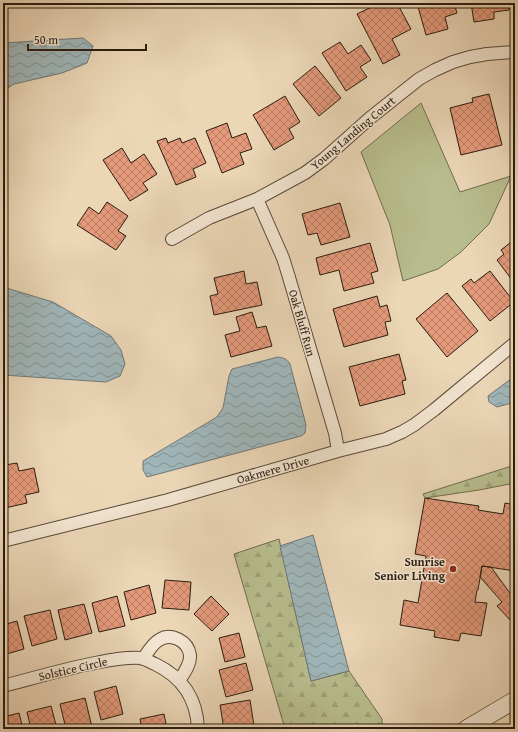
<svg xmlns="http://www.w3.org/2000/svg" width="518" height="732" viewBox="0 0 518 732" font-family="'Gentium Book Plus',serif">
<defs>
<pattern id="forest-firs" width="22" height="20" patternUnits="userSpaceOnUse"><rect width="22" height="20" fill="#b8bd8d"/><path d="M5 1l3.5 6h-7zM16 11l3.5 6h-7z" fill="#9ea278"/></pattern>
<pattern id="water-waves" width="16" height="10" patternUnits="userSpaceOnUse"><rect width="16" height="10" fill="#9fb6ba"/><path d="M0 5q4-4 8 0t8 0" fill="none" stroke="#829396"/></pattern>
<pattern id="building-cross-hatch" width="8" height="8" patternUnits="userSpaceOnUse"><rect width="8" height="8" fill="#e59a7b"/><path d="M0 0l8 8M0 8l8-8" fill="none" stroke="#ba7d63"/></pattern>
</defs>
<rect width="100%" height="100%" fill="#ebd6b6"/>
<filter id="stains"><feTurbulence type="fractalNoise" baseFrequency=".005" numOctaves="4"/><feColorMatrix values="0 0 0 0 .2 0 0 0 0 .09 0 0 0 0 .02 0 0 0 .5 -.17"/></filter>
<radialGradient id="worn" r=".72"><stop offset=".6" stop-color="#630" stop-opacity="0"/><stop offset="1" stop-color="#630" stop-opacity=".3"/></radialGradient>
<path fill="#b8bd8d" stroke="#716c4e" d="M421,103L460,192L511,176L489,224L461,252L438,269L403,281L390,225L361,152Z"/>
<path fill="url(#forest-firs)" stroke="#716c4e" d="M515,465V483L479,490L425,498L423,494Z
M279,539L311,681L349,671L382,719V729H285L234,554Z"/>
<path fill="url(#water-waves)" stroke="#707876" d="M83,38L93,46L87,63L62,73L14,84L3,91V43Z
M3,287L53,302L111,336L121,350L125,364L120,376L106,382L3,375Z
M278,357C284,358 287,359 290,364L306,425L305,433L301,436L147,477L143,470V461L217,417L223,408L229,376L232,369Z
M515,376V402L497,407L489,402L488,396Z
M313,535L349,671L311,681L280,546Z"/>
<path fill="url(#building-cross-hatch)" stroke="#2a1c0f" d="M380,3H384L385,6L390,3H397L411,29L392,39L400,55L383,64L357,14Z
M417,3H454L457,13L445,17L448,29L426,35Z
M471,3H508L509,10L494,12V19L474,22Z
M340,42L348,54L361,45L371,60L360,67L367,77L346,91L322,53Z
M315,66L341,98L319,116L293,84Z
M489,94L502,145L461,155L450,108L473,102L472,98Z
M285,96L300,122L289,129L294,138L274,150L253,115Z
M227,123L232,138L246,133L252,149L240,153L244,164L222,173L206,131Z
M166,138L168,143L180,138L182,143L195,138L206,163L193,169L196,177L176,185L157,141Z
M122,148L131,163L144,154L157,174L143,183L148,190L130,201L103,160Z
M107,202L128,216L118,231L126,236L116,250L77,225L89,207L99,214Z
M340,203L350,237L321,245L317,233L308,235L302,214Z
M515,239V284L497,260L504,254L501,250Z
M370,243L378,271L371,273L374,283L344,291L339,270L320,275L316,258Z
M244,271L246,284L257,282L262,305L214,315L210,296L218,294L214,278Z
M490,271L514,302L490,321L462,286L471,279L474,283Z
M447,293L478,331L447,357L416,319Z
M377,296L380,307L387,305L391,321L385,322L388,335L344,347L333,309Z
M252,312L257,328L266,326L272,346L231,357L225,335L240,331L236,317Z
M399,354L406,380L402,381L405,394L360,406L349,367Z
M4,460L5,465L17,463L19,471L34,468L39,492L25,495L27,503L5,508L3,498V461Z
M425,498L479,506L478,510L503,514L505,503L515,505V571L482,566L478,590H477L475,602L487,603L481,636L461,633L459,641L434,637L435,631L400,625L404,600L418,603L426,556L415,554Z
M482,566L491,567L512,596L515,594V620L512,622L497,606L502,602L480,577Z
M165,580L191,582L189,610L162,608Z
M149,585L156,613L131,620L124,592Z
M117,596L125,626L99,632L92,603Z
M211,596L229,614L212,631L194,614Z
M84,604L92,633L65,640L58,610Z
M50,610L57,639L32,646L24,616Z
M17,621L24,649L3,655V625Z
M239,633L245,657L225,662L219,638Z
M246,663L253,690L226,697L219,670Z
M116,686L123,714L101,720L94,692Z
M85,698L92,727L83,729H66L60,704Z
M250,700L254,726L238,729H224L220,705Z
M51,706L57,729H31L27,712Z
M19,713L23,729H3V717Z
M164,714L167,729H142L140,719Z"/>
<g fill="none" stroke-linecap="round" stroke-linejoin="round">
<defs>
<path id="street" d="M257,199L283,258L288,274L335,433L338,451
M172,239L209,218L257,199L305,173L324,159L370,118L419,79L435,70L453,62L470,57L487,54L515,52
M3,541L168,500L338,451L386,439L402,432L414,425L434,410L515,343
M143,659C147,653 153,643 159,640C171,632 188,641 190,655C191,664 184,673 179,681
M3,686C34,678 64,669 95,663C110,660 125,657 141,658C146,659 150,662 155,664C182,677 197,699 198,729"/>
<path id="secondary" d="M466,729L515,700"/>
</defs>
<use href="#street" stroke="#5a4a39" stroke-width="14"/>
<use href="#secondary" stroke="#2a1c0f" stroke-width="18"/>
<use href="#street" stroke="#f2e4d0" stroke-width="12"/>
<use href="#secondary" stroke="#f2e4d0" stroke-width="17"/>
</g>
<circle fill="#8f2418" stroke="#f2e4d0" stroke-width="1.5" cx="453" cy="569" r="4"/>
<g text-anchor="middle" stroke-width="3" stroke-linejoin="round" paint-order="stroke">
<g font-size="12" fill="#2a1c0f" stroke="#f2e4d0">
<text transform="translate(353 133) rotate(-40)" y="4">Young Landing Court</text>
<text transform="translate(302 323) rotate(74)" y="4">Oak Bluff Run</text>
<text transform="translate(273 470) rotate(-16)" y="4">Oakmere Drive</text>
<text transform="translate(73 669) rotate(-13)" y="4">Solstice Circle</text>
</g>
<g font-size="12" font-weight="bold" fill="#2a1c0f" stroke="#f2e4d0" text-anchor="end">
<text x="445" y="566">Sunrise<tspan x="445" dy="14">Senior Living</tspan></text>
</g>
</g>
<rect width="518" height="732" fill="none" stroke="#ebd6b6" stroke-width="16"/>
<rect x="4" y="4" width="510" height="724" fill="none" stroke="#2a1c0f" stroke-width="2"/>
<rect x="8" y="8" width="502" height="716" fill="none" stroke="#2a1c0f"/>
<path d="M28 44v6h118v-6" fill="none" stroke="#2a1c0f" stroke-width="2"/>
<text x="34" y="44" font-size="12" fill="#2a1c0f" stroke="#f2e4d0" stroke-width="3" paint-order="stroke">50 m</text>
<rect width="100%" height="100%" filter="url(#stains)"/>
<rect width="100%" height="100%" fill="url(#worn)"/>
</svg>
